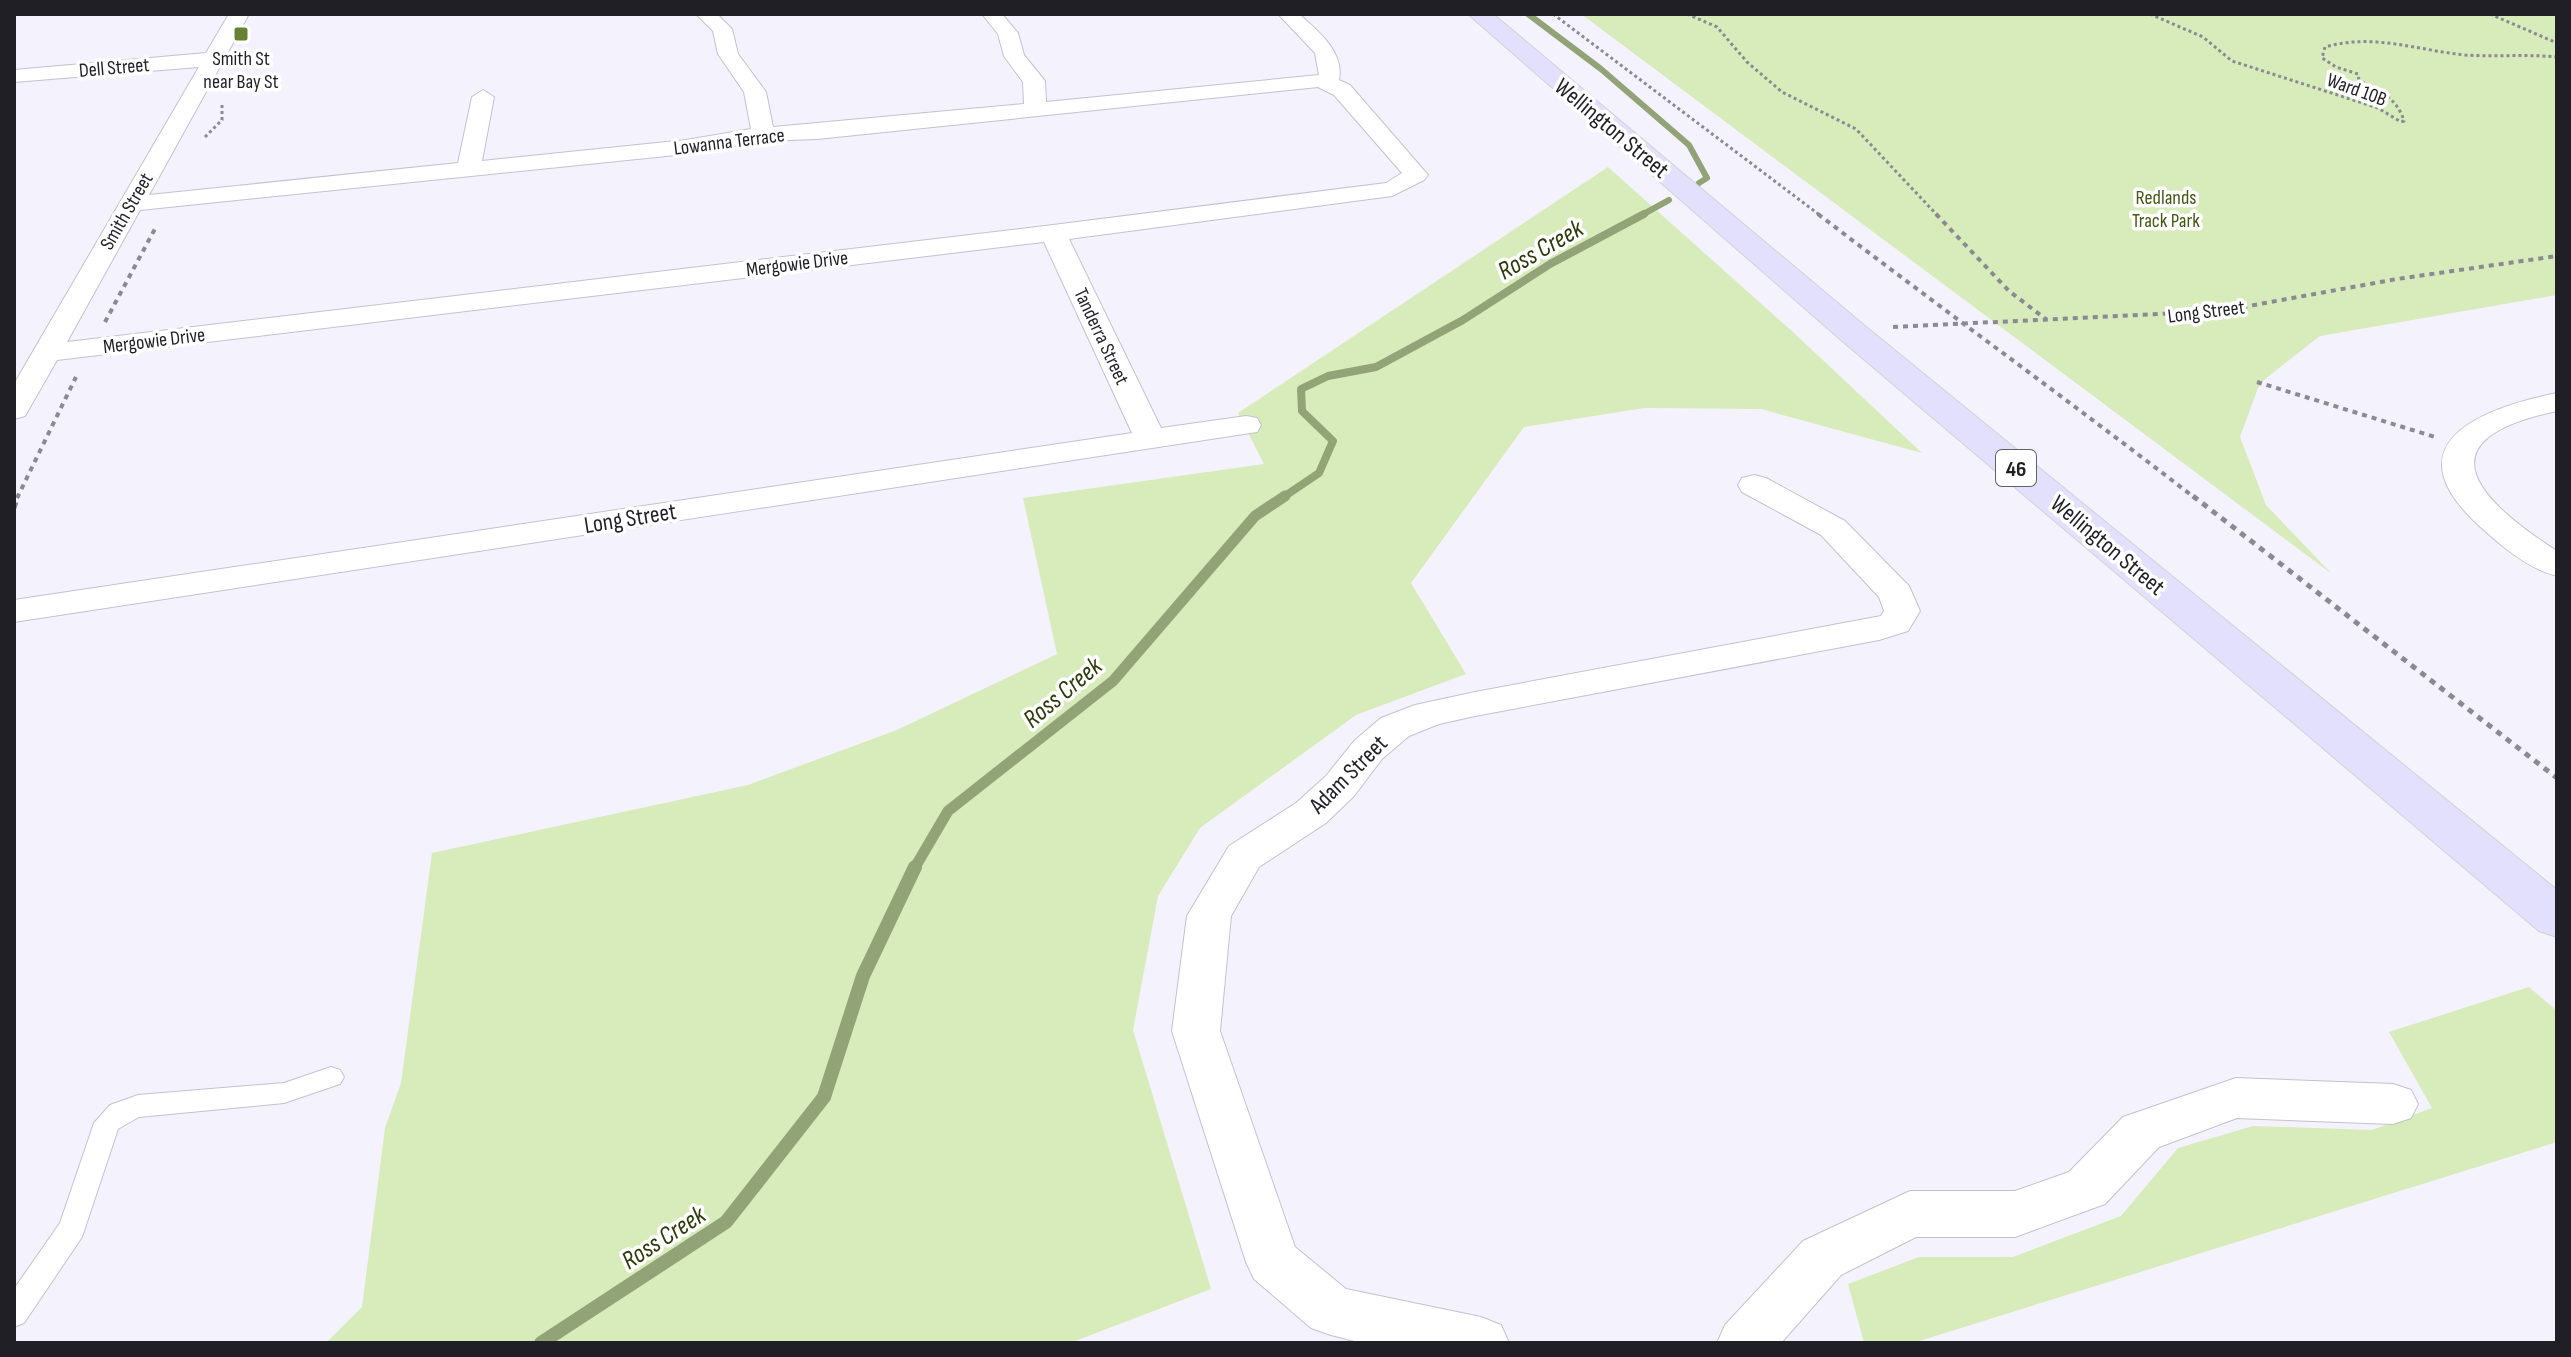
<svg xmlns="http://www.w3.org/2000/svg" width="2571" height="1357" viewBox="0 0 2571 1357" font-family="'Sofia Sans Condensed',sans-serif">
<rect width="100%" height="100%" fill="#f4f3fd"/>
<path fill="#d7ebbb" d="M1581,14H2557V295L2320,336L2265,379L2258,388L2240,437L2266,505L2332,574Z
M1608,167L1794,333L1922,453L1761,409L1644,408L1524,427L1411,583L1466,674L1356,715L1200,828L1158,896L1133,1030L1211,1289L1070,1343H326L362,1307L385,1128L401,1083L432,853L748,785L897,730L1057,654L1023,498L1264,464L1238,413Z
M2529,987L2557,1011V1142L1913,1343H1864L1848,1284L1919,1257H2013L2121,1216L2178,1148L2253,1126L2372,1130L2432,1108L2389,1032Z"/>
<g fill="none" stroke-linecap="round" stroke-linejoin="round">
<path stroke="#92a477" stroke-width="6" d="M1528,14L1601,69L1689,145L1707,178L1699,183
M1640,216L1669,200"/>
<path stroke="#92a477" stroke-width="8" d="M1282,498L1319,473L1333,441L1302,411L1301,389L1328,376L1376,367L1463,320L1550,264L1644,214"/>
<path stroke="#92a477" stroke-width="11" d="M914,869L948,811L1113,681L1255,516L1285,496"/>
<path stroke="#92a477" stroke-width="14" d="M541,1343L726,1222L824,1097L863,976L915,867"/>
<defs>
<path id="lane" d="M331,1067L340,1070L344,1077L340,1084L284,1103L139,1117L118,1129L82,1237L24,1323L14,1327V1289L60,1223L94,1123L110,1105L138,1095L284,1083Z"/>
<path id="street" d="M229,14H249L149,195L458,163L472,97L483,90L494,97L482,161L686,140L751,129L744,92L718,54L713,31L696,14H717L732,29L738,54L766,92L773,127L1024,104L1023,82L1004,56L998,34L982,14H1002L1018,33L1024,55L1045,81L1046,102L1319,75L1315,53L1278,14H1299C1317,30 1345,52 1339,80L1350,85L1428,175L1424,180L1392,196L1069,239L1161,428L1246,416L1257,418L1261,425L1257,432L14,622V600L1132,433L1044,242L57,360L25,416L14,419V384L199,67L14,82V70L206,53ZM1318,87L1334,95L1402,173L1386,183L1053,225L67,342L140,210L686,154L763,141L817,139Z
M2557,393V411C2422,439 2474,498 2557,551V576C2531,570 2505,549 2485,531C2388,447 2474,410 2557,393Z
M1754,475L1766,478L1845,521L1909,586L1920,611L1908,631L1879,640L1475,716L1439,724L1409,736L1382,759L1354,796L1326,823L1259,867L1231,916L1220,1031L1295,1247L1346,1289L1481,1317L1501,1325L1509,1343H1362L1331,1335L1311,1328L1254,1279L1246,1262L1172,1031L1187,916L1229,846L1296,803L1326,776L1354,741L1381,718L1415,705L1475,692L1881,616L1884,611L1879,597L1821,535L1742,492L1738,485L1742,478Z
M2236,1078L2393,1084L2411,1090L2418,1104L2411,1118L2393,1124L2237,1118L2159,1147L2105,1204L2015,1237H1916L1841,1275L1781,1343H1717L1725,1325L1803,1241L1910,1191H2015L2069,1172L2123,1117Z"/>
<path id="primary" d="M1468,14H1493L1865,326L2557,890V937L2539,931L1841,340Z"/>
</defs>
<use href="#lane" stroke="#c2c1d1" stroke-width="2"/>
<use href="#street" stroke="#c2c1d1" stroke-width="2"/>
<use href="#primary" stroke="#d2d2d3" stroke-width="2"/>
<path stroke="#8b8a92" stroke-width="3" stroke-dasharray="3 3" stroke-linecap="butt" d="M1553,14L1821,216
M1687,14L1717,27L1747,62L1782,92L1856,129L1938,216
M2150,14L2203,37L2232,61L2378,108L2401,122L2404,121C2397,98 2379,90 2359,80L2358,74L2336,67L2322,58L2325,47C2373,33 2416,50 2465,55C2495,57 2526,54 2557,57
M2490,14L2557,43
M205,137L222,120V103"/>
<path stroke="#8b8a92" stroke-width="4" stroke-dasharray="5 5" stroke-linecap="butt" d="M1818,214C1943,310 2071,402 2195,498
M1936,214L2009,291L2047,320
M105,322L157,225
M1893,327L2221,311L2397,279L2557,256
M2257,382L2435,437
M17,498L76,377"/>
<path stroke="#8b8a92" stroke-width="5" stroke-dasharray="6 6" stroke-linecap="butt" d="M2193,496L2557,778
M14,508L18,496"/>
<use href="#lane" fill="#fff" fill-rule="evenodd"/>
<use href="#street" fill="#fff" fill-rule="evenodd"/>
<use href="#primary" fill="#e3e0fe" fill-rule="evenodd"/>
</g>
<rect fill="#668034" stroke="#fff" stroke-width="3" x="233" y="26" width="16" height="16" rx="4"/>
<g text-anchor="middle" stroke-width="7" stroke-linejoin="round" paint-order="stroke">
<g font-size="20" fill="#1f1f25" stroke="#fff">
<text x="241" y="65">Smith St<tspan x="241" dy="23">near Bay St</tspan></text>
</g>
<g font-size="20" fill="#1f1f25" stroke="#fff">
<text transform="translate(114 67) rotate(-5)" y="7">Dell Street</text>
<text transform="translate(2357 89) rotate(20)" y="7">Ward 10B</text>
<text transform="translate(729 141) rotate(-7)" y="7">Lowanna Terrace</text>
<text transform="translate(126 211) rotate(-60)" y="7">Smith Street</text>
<text transform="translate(797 263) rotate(-7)" y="7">Mergowie Drive</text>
<text transform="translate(2206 311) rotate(-7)" y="7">Long Street</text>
<text transform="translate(1102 336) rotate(65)" y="7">Tanderra Street</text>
<text transform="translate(154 340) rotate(-7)" y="7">Mergowie Drive</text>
</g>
<g font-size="20" fill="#435911" stroke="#fff">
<text x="2166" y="204">Redlands<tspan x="2166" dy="23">Track Park</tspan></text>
</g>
<rect fill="#fff" stroke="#626266" stroke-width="2" x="1996" y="450" width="40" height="36" rx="6"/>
<g font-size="22" font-weight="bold" fill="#1f1f25">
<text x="2016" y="476">46</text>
</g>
<g font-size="24" fill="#1f1f25" stroke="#fff">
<text transform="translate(1612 128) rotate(40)" y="8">Wellington Street</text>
<text transform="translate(630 518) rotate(-9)" y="8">Long Street</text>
<text transform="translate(2108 545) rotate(40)" y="8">Wellington Street</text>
<text transform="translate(1348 774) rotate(-45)" y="8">Adam Street</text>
</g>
<g font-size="26" font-style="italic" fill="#2c3b0a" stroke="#fff">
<text transform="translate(1540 249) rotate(-30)" y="9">Ross Creek</text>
<text transform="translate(1062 692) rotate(-40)" y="9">Ross Creek</text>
<text transform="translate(663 1237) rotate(-33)" y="9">Ross Creek</text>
</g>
</g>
<rect width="2571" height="1357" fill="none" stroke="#1f1f25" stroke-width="32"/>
</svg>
